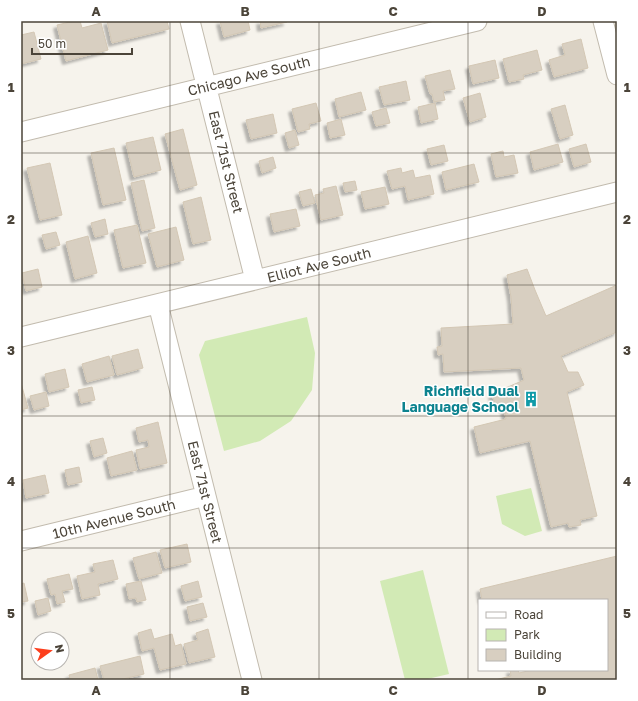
<svg xmlns="http://www.w3.org/2000/svg" width="638" height="701" viewBox="0 0 638 701" font-family="'Golos Text',sans-serif">
<defs>
<filter id="shadow"><feDropShadow dx="-3.5" dy="3.5" stdDeviation="1" flood-color="#0004"/></filter>
</defs>
<rect width="100%" height="100%" fill="#f6f3ec"/>
<path fill="#d2eab5" d="M307,317L315,353L312,390L291,421L260,441L224,451L199,355L205,341Z
M531,488L542,531L525,536L502,524L496,496Z
M423,570L449,674L423,680H405L380,581Z"/>
<path fill="#d8cfc1" stroke="#d3c7b4" filter="url(#shadow)" d="M74,21H80L82,28L101,23L108,50L66,61L57,25Z
M107,21H167L169,29L112,43Z
M220,21H248L250,30L224,37Z
M260,21H287V22L261,28Z
M34,32L41,59L21,64V35Z
M581,39L588,68L554,77L549,60L565,55L562,44Z
M537,50L542,70L523,75L524,79L509,82L503,59Z
M495,60L499,78L473,84L469,66Z
M450,70L455,89L443,91L445,100L434,102L432,94H430L425,76Z
M406,81L410,100L384,105L379,87Z
M361,92L366,110L339,117L335,99Z
M480,93L486,117L470,122L463,98Z
M316,103L321,121L309,124L310,129L298,132L292,109Z
M435,103L438,119L421,123L418,107Z
M565,105L573,135L560,139L551,109Z
M386,108L390,123L376,126L372,112Z
M273,114L277,133L251,139L246,120Z
M341,119L345,135L330,138L327,123Z
M183,129L197,185L180,190L165,134Z
M295,130L299,145L289,148L285,133Z
M153,137L161,170L134,177L126,143Z
M558,144L563,162L534,170L530,152Z
M586,144L591,162L574,167L569,149Z
M444,145L448,161L431,165L427,149Z
M114,148L126,200L103,205L91,153Z
M503,151L504,157L514,155L518,173L496,177L491,154Z
M273,157L276,168L262,173L259,161Z
M50,163L62,215L40,220L27,168Z
M474,164L479,182L446,190L442,172Z
M401,168L402,173L413,170L415,178L430,175L434,194L408,200L405,186L392,189L387,171Z
M144,180L155,228L142,231L131,183Z
M355,181L357,190L345,192L343,183Z
M336,186L343,215L321,220L315,195L324,193L323,189Z
M385,187L389,204L365,209L361,192Z
M311,189L315,203L303,206L299,192Z
M201,197L211,240L193,244L183,202Z
M296,209L300,226L274,232L270,214Z
M105,219L108,234L95,237L91,223Z
M137,225L146,263L123,268L114,230Z
M176,227L184,260L157,267L148,234Z
M56,232L60,245L46,249L42,235Z
M88,236L97,273L75,279L66,242Z
M38,269L42,287L26,291L22,273Z
M527,269L535,290L546,316L617,285V332L561,356L568,372H578L584,385L567,392L597,516L580,520L581,525L569,527L568,523L551,527L530,441L480,453L474,427L506,419L503,403L495,404L492,394L524,380L521,368L444,372L443,354L438,355L437,347L442,346L441,328L513,324L511,297L507,275Z
M138,349L143,368L117,375L112,356Z
M109,356L114,375L87,382L82,364Z
M65,369L69,387L49,392L45,374Z
M21,383L28,408L21,410Z
M92,387L95,400L81,403L78,390Z
M46,392L49,406L34,410L30,396Z
M158,422L167,463L140,469L136,450L149,447L148,440L139,442L136,428Z
M103,438L107,453L94,457L90,441Z
M132,451L137,470L111,476L107,458Z
M79,467L82,482L68,485L65,470Z
M45,475L49,493L26,498L23,480Z
M187,544L191,562L165,568L160,550Z
M156,552L162,573L139,579L133,558Z
M617,556V639H615L617,646V680H495L511,676L510,670H518L519,673L532,670H607V651H608L607,646V600H482L480,589Z
M113,560L118,579L98,584L100,595L82,599L77,576L95,572L93,564Z
M69,574L73,589L62,591L65,602L57,604L55,594L51,595L47,579Z
M141,581L146,600L137,602L136,598L129,599L126,584Z
M198,581L202,597L185,601L181,586Z
M24,583L28,601L21,602V584Z
M48,598L51,611L38,615L35,601Z
M203,603L207,617L190,621L187,607Z
M151,629L154,639L172,634L175,646L181,644L186,664L160,670L154,648L142,651L138,633Z
M208,629L215,657L189,663L184,644L198,640L196,633Z
M140,656L144,674L119,680H104L100,666Z
M95,668L98,680H70L69,675Z"/>
<g fill="none" stroke-linecap="round" stroke-linejoin="round">
<defs>
<path id="minor" d="M190,21L255,280
M603,21L617,75
M21,132L477,21
M158,304L252,680
M21,337L617,192
M21,541L206,496"/>
</defs>
<use href="#minor" stroke="#c2bbae" stroke-width="21"/>
<use href="#minor" stroke="#fff" stroke-width="19"/>
</g>
<path fill="none" stroke="#4b4439" stroke-width="1" stroke-opacity="0.55" d="M170,21V680M319,21V680M468,21V680M21,153H617M21,285H617M21,416H617M21,548H617"/>
<defs>
<symbol id="building-bare" viewBox="-9 -9 18 18"><path d="M-4-6H4V6H1V3H-1V6H-4ZM-2.5-4.3h1.7v1.8h-1.7ZM.8-4.3h1.7v1.8H.8ZM-2.5-1h1.7V.8h-1.7ZM.8-1h1.7V.8H.8Z" fill="#0f9aa8" stroke="#fff" stroke-width="2.5" paint-order="stroke"/></symbol>
</defs>
<g fill-rule="evenodd">
<use href="#building-bare" x="520" y="388" width="22" height="22"/>
</g>
<g text-anchor="middle" stroke-width="3" stroke-linejoin="round" paint-order="stroke">
<g font-size="14" fill="#4b4439" stroke="#fff">
<text transform="translate(249 76) rotate(-14)" y="5">Chicago Ave South</text>
<text transform="translate(226 162) rotate(76)" y="5">East 71st Street</text>
<text transform="translate(319 265) rotate(-14)" y="5">Elliot Ave South</text>
<text transform="translate(205 492) rotate(76)" y="5">East 71st Street</text>
<text transform="translate(114 519) rotate(-14)" y="5">10th Avenue South</text>
</g>
<g font-size="14" font-weight="bold" fill="#0d838f" stroke="#fff" text-anchor="end">
<text x="519" y="396">Richfield Dual<tspan x="519" dy="16">Language School</tspan></text>
</g>
</g>
<rect width="638" height="701" fill="none" stroke="#ffffff" stroke-width="44"/>
<rect x="478" y="599" width="130" height="72" fill="#ffffff" stroke="#b7b4b0"/>
<rect x="486" y="612" width="20" height="6" fill="#ffffff" stroke="#b7b4b0"/>
<text x="514" y="619" font-size="12" fill="#4b4439">Road</text>
<rect x="486" y="629" width="20" height="12" fill="#d2eab5" stroke="#b7b4b0"/>
<text x="514" y="639" font-size="12" fill="#4b4439">Park</text>
<rect x="486" y="649" width="20" height="12" fill="#d8cfc1" stroke="#b7b4b0"/>
<text x="514" y="659" font-size="12" fill="#4b4439">Building</text>
<g transform="translate(50 651) rotate(76)"><circle r="19" fill="#ffffff" stroke="#b7b4b0"/>
<path d="M0-3L7 15L0 10L-7 15Z" fill="#fc3f1d"/>
<text y="-6" font-size="11" font-weight="bold" text-anchor="middle" fill="#4b4439">N</text>
</g>
<path d="M32 48v6h100v-6" fill="none" stroke="#4b4439" stroke-width="2"/>
<text x="38" y="48" font-size="12" fill="#4b4439" stroke="#ffffff" stroke-width="3" paint-order="stroke">50 m</text>
<rect x="22" y="22" width="594" height="657" fill="none" stroke="#4b4439" stroke-width="1.5"/>
<g font-size="13" text-anchor="middle" font-weight="bold" fill="#4b4439">
<text x="96" y="16">A</text>
<text x="245" y="16">B</text>
<text x="393" y="16">C</text>
<text x="542" y="16">D</text>
<text x="11" y="92">1</text>
<text x="627" y="92">1</text>
<text x="11" y="224">2</text>
<text x="627" y="224">2</text>
<text x="11" y="355">3</text>
<text x="627" y="355">3</text>
<text x="11" y="486">4</text>
<text x="627" y="486">4</text>
<text x="11" y="618">5</text>
<text x="627" y="618">5</text>
<text x="96" y="695">A</text>
<text x="245" y="695">B</text>
<text x="393" y="695">C</text>
<text x="542" y="695">D</text>
</g>
</svg>
